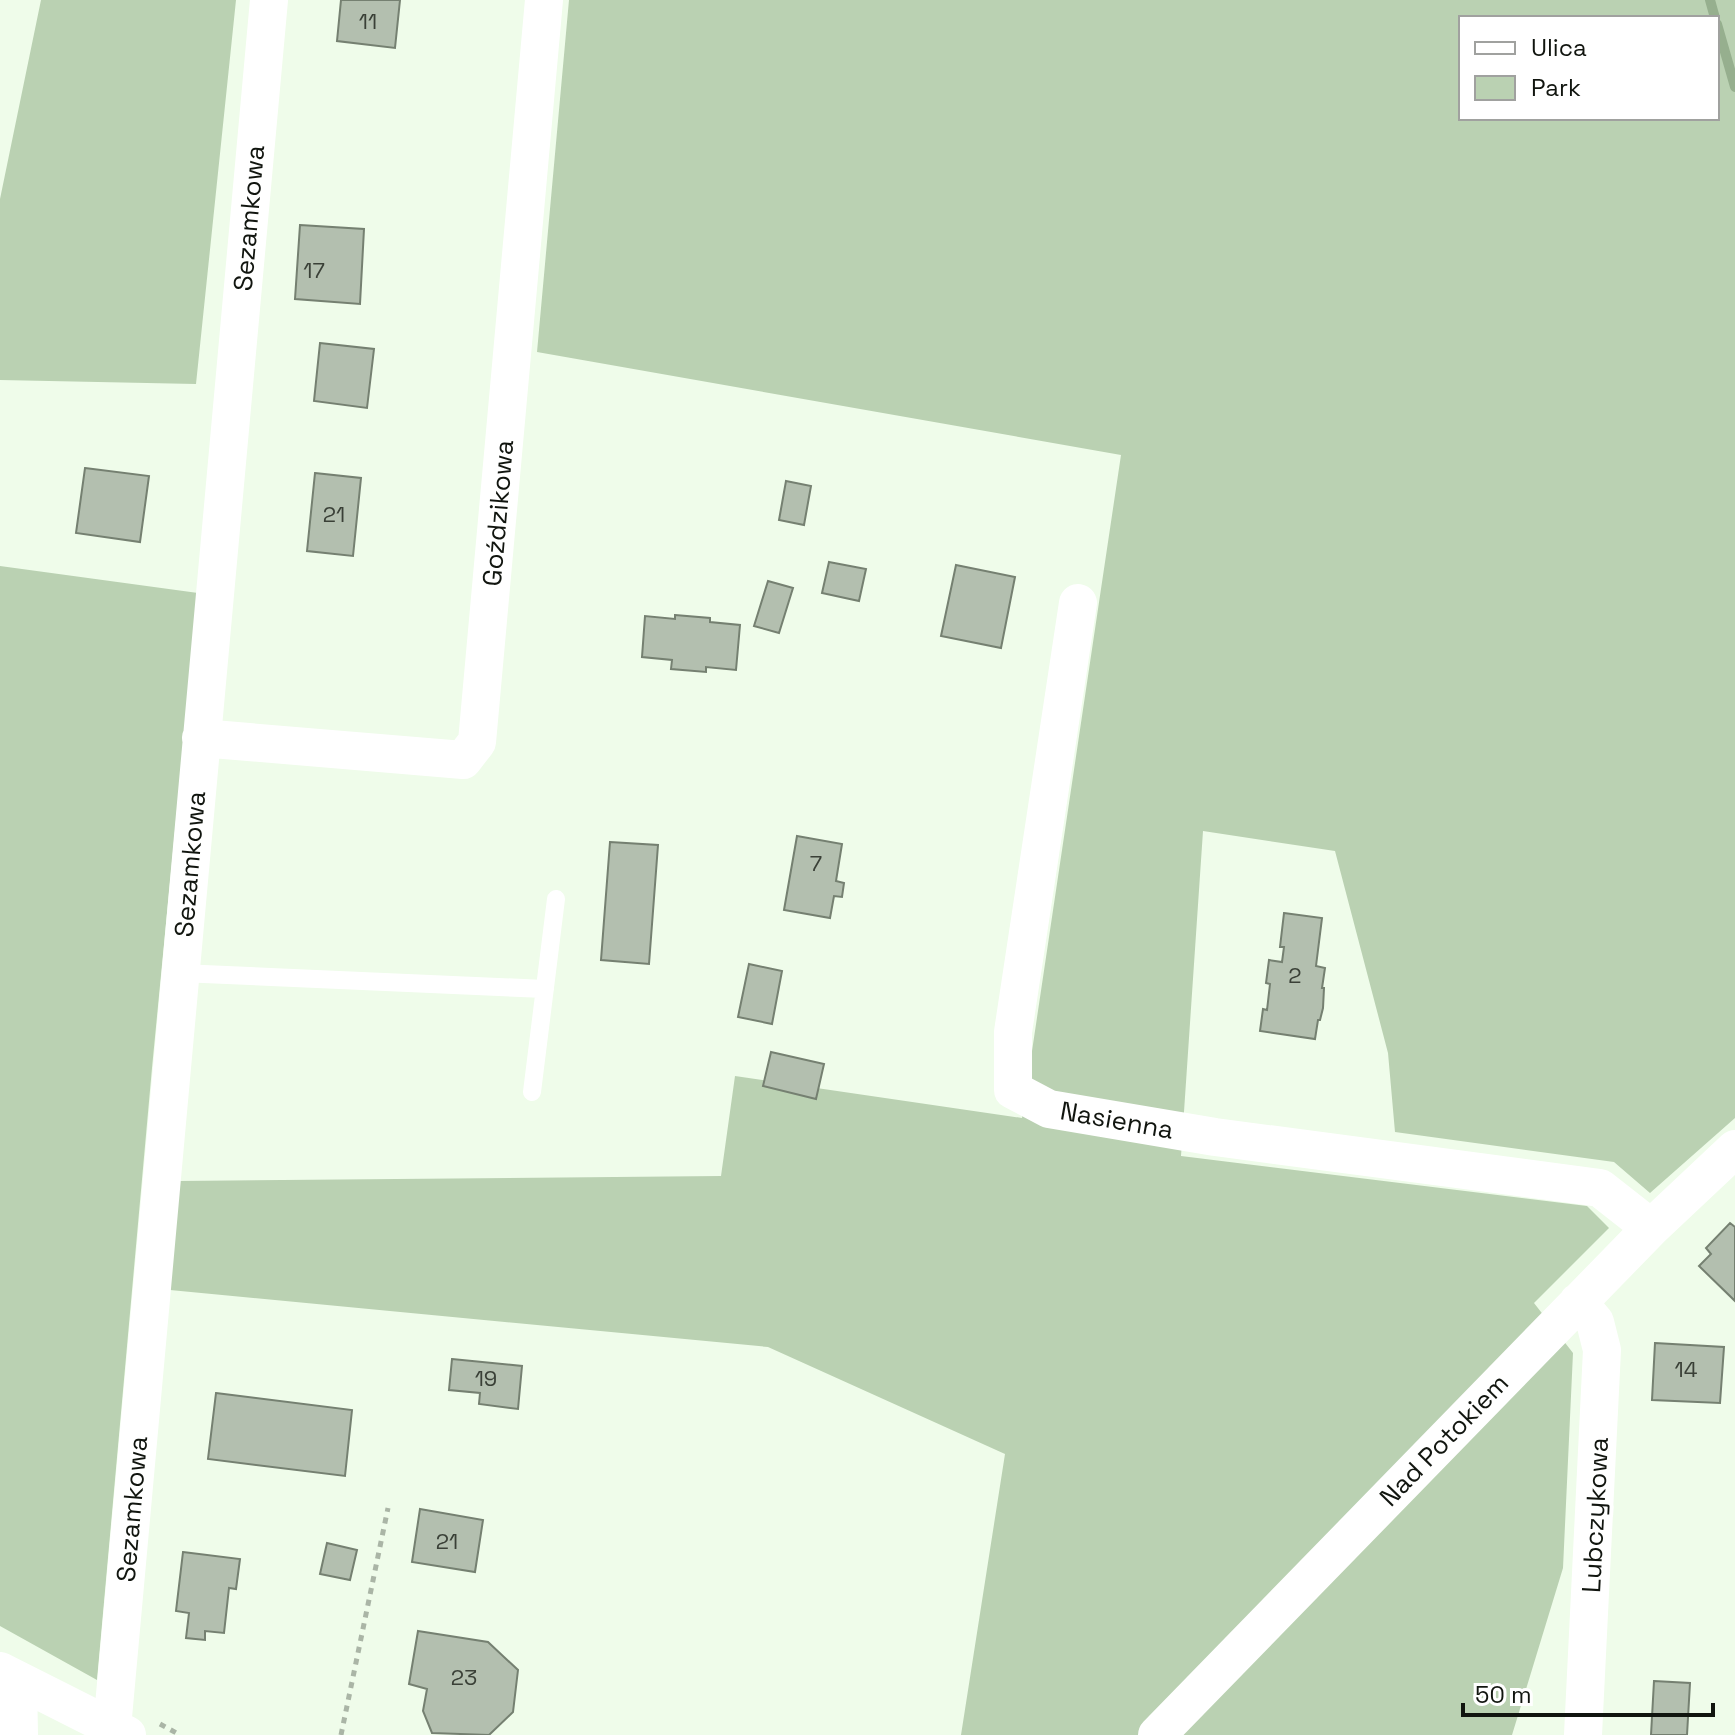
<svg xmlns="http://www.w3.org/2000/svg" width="1735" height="1735" viewBox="0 0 1735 1735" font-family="'Space Grotesk',sans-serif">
<rect width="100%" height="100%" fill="#effcea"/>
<path fill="#bad1b2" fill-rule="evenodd" d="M41,0H236L196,384L0,380V199Z
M569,0H1735V1118L1650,1193L1614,1162L1395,1132L1388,1053L1335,851L1203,831L1181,1156L1587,1206L1609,1228L1534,1303L1573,1353L1563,1568L1512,1735H961L1005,1454L768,1347L170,1290L179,1181L721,1176L735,1076L1022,1118L1121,455L537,352ZM1461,18H1717V118H1461Z
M0,566L198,593L152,1068L97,1680L0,1626Z"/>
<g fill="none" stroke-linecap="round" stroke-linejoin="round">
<path stroke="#96af8e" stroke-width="10" d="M1710,0L1715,18
M1717,24L1735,87"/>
</g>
<path fill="#b3bfaf" stroke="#758071" stroke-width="2" d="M341,0H400L395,48L337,41Z
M300,225L364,229L360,304L295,299Z
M320,343L374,349L367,408L314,401Z
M85,468L149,476L140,542L76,533Z
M315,473L361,478L353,556L307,551Z
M786,481L811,486L804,525L779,520Z
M829,562L866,569L859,601L822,593Z
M956,565L1015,577L1001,648L941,636Z
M768,581L793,588L779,633L754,626Z
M675,615L710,618V622L740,625L736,670L706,667V672L671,669L672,660L642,657L645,616L675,619Z
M797,836L842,844L836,881L844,883L842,897L834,896L830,918L784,910Z
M610,842L658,845L649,964L601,960Z
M1284,913L1322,918L1316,966L1325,968L1322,988H1324L1323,1008L1320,1020H1318L1315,1039L1260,1031L1263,1009L1267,1010L1270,984L1266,983L1269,960L1282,962L1284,947H1280Z
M749,964L782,971L772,1024L738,1017Z
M771,1052L824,1064L816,1099L763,1086Z
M1730,1223L1735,1227V1301L1699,1266L1711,1254L1706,1248Z
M1655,1343L1724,1347L1720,1403L1652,1400Z
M452,1359L522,1366L518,1409L479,1404L480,1393L449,1390Z
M216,1393L352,1410L345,1476L208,1459Z
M420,1509L483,1520L475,1572L412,1562Z
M327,1543L357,1550L350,1580L320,1574Z
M183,1552L240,1559L236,1589L229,1588L224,1633L205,1631V1640L186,1638L189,1613L176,1611Z
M418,1631L488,1642L518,1670L513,1712L489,1735L432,1733L423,1711L427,1689L409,1684Z
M1654,1681L1690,1683L1687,1735H1651Z"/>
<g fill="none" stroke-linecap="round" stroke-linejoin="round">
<path stroke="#aab5a6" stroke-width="5" stroke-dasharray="6 6" stroke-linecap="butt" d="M160,1724L180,1735
M341,1735L388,1508"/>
<path stroke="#fff" stroke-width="18" d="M180,973L545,989
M532,1092L556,899"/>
<path stroke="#fff" stroke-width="38" d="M1078,603L1013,1032V1090L1049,1109L1215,1137L1600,1188L1651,1228
M201,738L463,760L477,742L544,0
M1578,1302L1595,1322L1602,1350L1583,1735
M0,1671L127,1735
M18,1681L19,1735
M112,1728L269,0
M1157,1735L1651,1228L1735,1149"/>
</g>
<g text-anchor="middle" stroke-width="8" stroke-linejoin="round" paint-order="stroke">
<g font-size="22" fill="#3a4037">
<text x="368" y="29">11</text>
<text x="314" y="278">17</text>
<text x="334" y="522">21</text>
<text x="816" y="871">7</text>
<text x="1295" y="983">2</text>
<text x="1686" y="1377">14</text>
<text x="486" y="1386">19</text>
<text x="447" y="1549">21</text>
<text x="464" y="1685">23</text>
</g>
<g font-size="26" fill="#11150f" stroke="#fff">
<text transform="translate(249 218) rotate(-85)" y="9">Sezamkowa</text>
<text transform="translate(498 513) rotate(-85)" y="9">Goździkowa</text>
<text transform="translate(190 864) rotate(-85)" y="9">Sezamkowa</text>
<text transform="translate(1117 1120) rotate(10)" y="9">Nasienna</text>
<text transform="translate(1444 1440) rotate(-46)" y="9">Nad Potokiem</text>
<text transform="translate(132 1509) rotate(-85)" y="9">Sezamkowa</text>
<text transform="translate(1595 1515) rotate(-87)" y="9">Lubczykowa</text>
</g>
</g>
<rect x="1459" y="16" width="260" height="104" fill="#ffffff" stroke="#a0a19f" stroke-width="2"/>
<rect x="1475" y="42" width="40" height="12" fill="#ffffff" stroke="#a0a19f" stroke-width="2"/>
<text x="1531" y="56" font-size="24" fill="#11150f">Ulica</text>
<rect x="1475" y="76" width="40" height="24" fill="#bad1b2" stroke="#a0a19f" stroke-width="2"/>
<text x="1531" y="96" font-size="24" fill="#11150f">Park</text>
<path d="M1463 1703v12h250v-12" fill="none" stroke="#11150f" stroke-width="4"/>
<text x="1475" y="1703" font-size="24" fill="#11150f" stroke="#ffffff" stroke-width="6" paint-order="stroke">50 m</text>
</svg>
